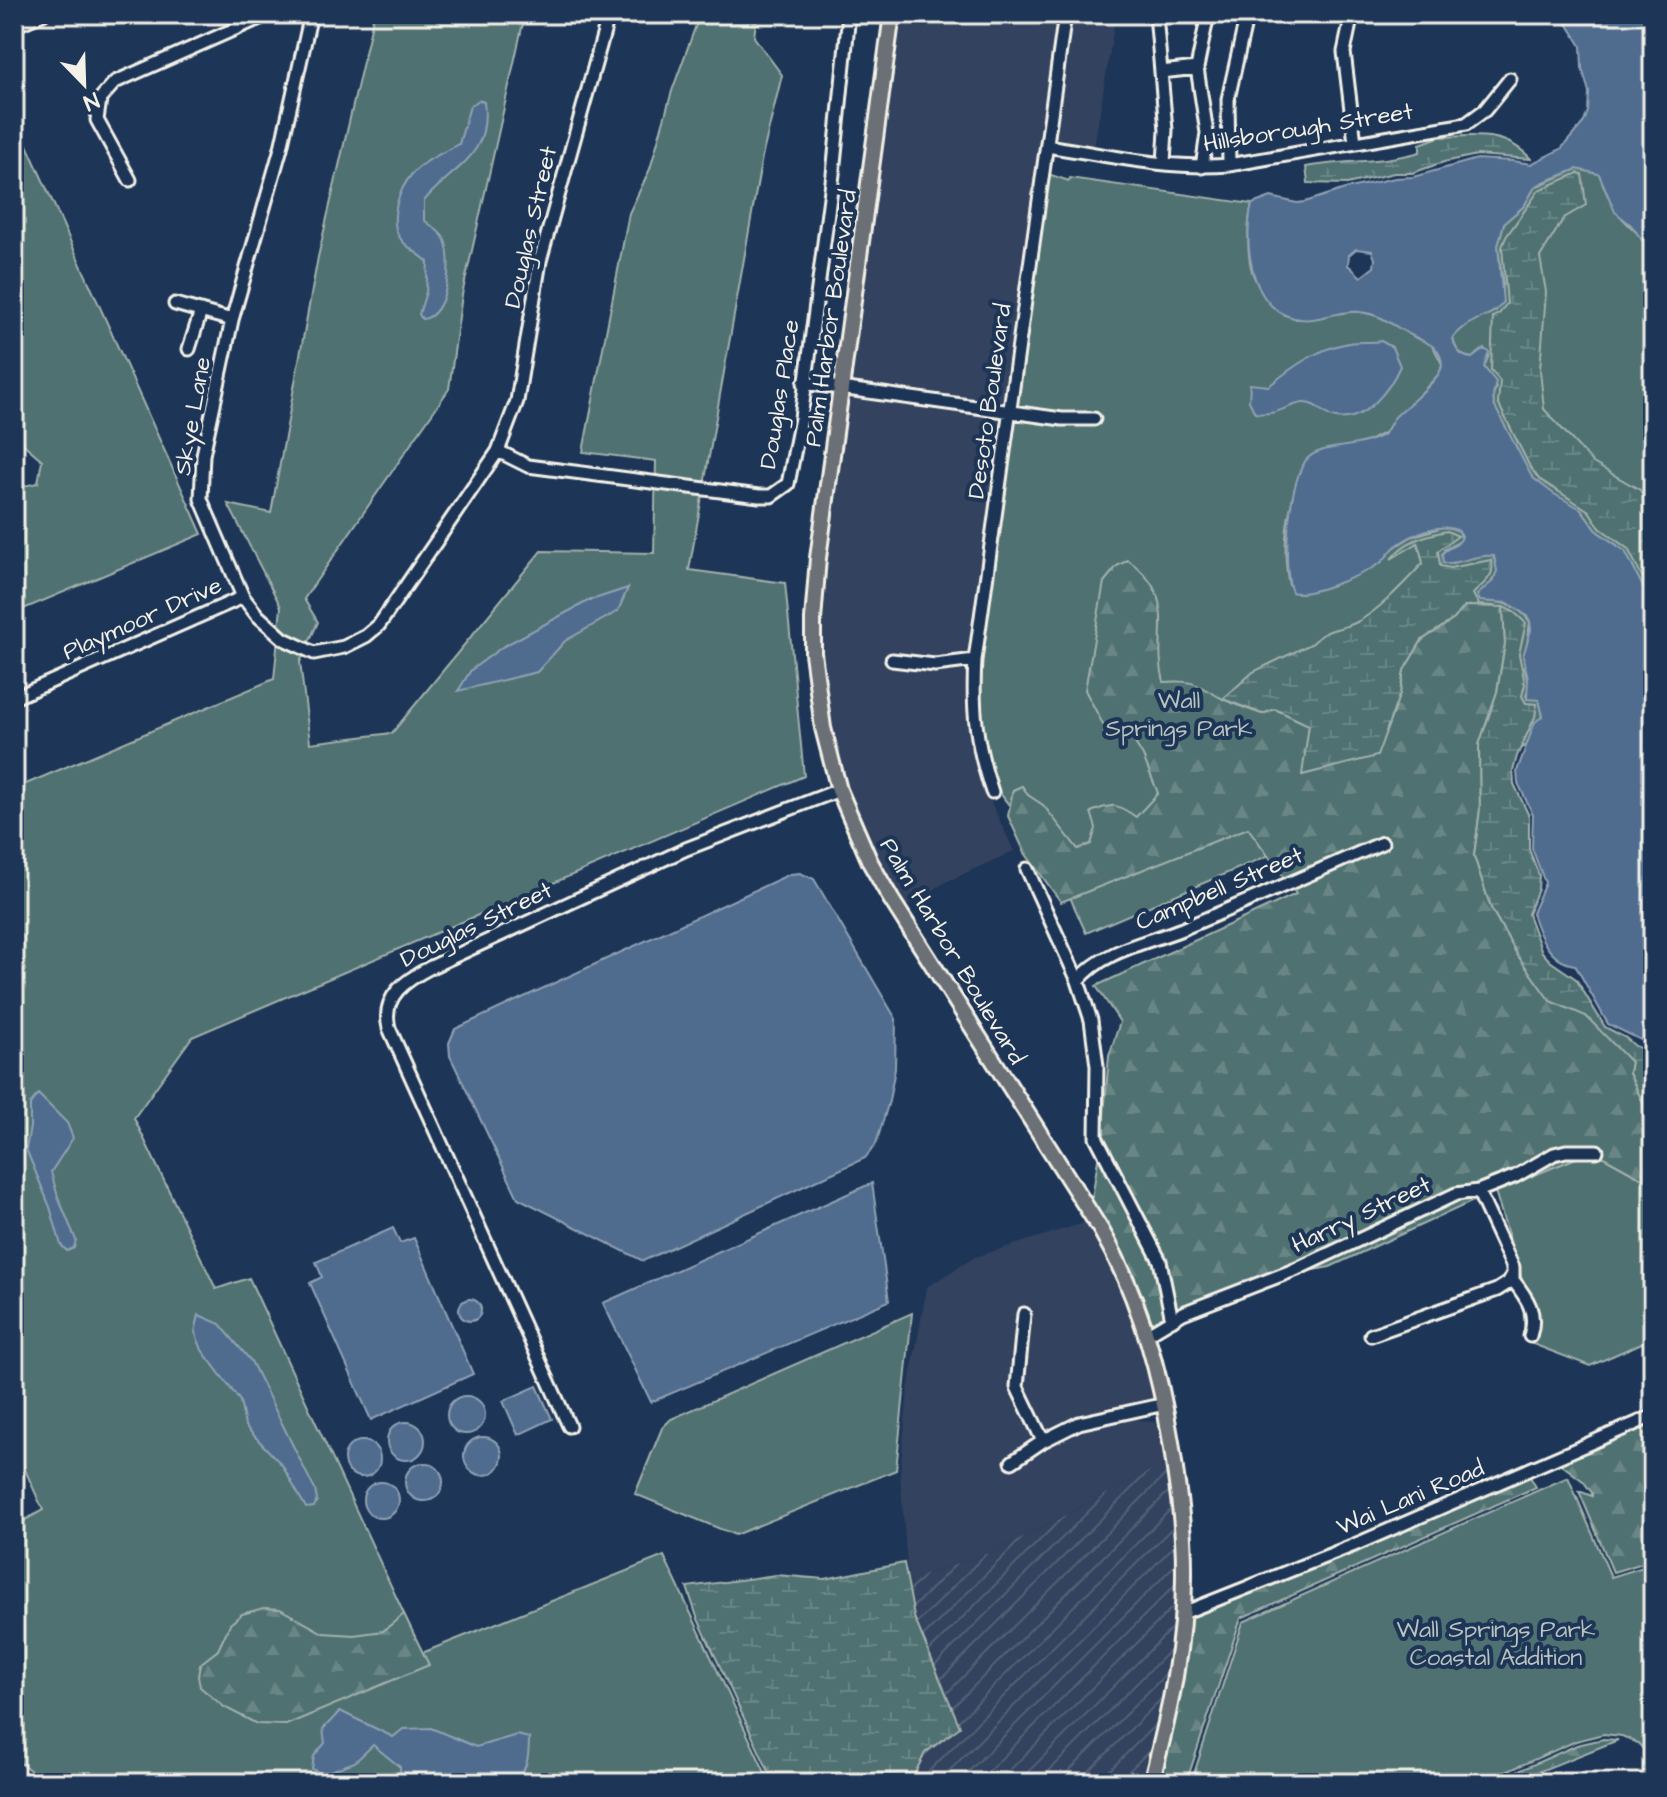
<svg xmlns="http://www.w3.org/2000/svg" width="1667" height="1797" viewBox="0 0 1667 1797" font-family="'Architects Daughter',sans-serif">
<defs>
<pattern id="industrial-furrows" width="10" height="10" patternUnits="userSpaceOnUse" patternTransform="scale(2)"><rect width="10" height="10" fill="#33435e"/><path d="M-1 1l2-2M0 10L10 0M9 11l2-2" fill="none" stroke="#515f75"/></pattern>
<pattern id="forest-firs" width="22" height="20" patternUnits="userSpaceOnUse" patternTransform="scale(2)"><rect width="22" height="20" fill="#4f7171"/><path d="M5 1l3.5 6h-7zM16 11l3.5 6h-7z" fill="#698685"/></pattern>
<pattern id="wetland-marsh" width="20" height="14" patternUnits="userSpaceOnUse" patternTransform="scale(2)"><rect width="20" height="14" fill="#4f7171"/><path d="M1 5h8M5 5V1M11 12h8M15 12V8" fill="none" stroke="#698685"/></pattern>
</defs>
<rect width="100%" height="100%" fill="#1d3557"/>
<filter id="ink" filterUnits="userSpaceOnUse"><feTurbulence type="fractalNoise" baseFrequency=".0125" numOctaves="2"/><feDisplacementMap in="SourceGraphic" scale="16" xChannelSelector="R" yChannelSelector="G"/><feConvolveMatrix kernelMatrix="1 2 1 2 8 2 1 2 1" color-interpolation-filters="sRGB"/></filter>
<g filter="url(#ink)">
<path fill="#33435e" d="M897,14H1060L1006,404L848,383Z
M1070,14H1116L1094,148L1052,142Z
M847,393L1004,415L971,655L935,660L888,654L887,664L935,670L970,666L969,714L976,759L989,798L1014,851L948,881L903,908L854,818L828,728L818,653L819,592Z
M1090,1221L1111,1258L1143,1336L1161,1413L1128,1408L1078,1418L1045,1434L1022,1386L1029,1311L1020,1308L1013,1386L1036,1438L1006,1461L1012,1469L1045,1445L1081,1428L1130,1418L1163,1424L1169,1461L1003,1548L908,1581L900,1472L908,1390L927,1287L975,1257Z"/>
<path fill="url(#industrial-furrows)" d="M1169,1461L1180,1567L1176,1631L1145,1783H910L925,1753L959,1727L914,1617L908,1581L1003,1548Z"/>
<path fill="#4f7171" stroke="#a2b1ac" stroke-width="2" d="M374,14H525L462,295L449,389L304,599L318,622L300,662L310,743L392,733L541,551L654,553L656,461L583,452L629,213L650,169L672,91L700,14H757L754,37L782,75L762,157L689,570L785,583L804,776L192,1037L134,1118L216,1289L249,1278L422,1653L664,1556L770,1783H47L14,1758V1526L43,1510L14,1445V789L274,679L281,607L228,504L271,513L318,257Z
M14,116L202,534L14,613V488L38,483L42,460L14,436Z
M1577,169L1599,174L1607,194L1623,219L1638,234L1653,255V625L1645,620L1644,614L1650,601L1629,559L1617,545L1598,532L1581,509H1576L1537,483L1526,469L1494,405L1493,396L1496,387L1484,367L1489,355L1484,349L1472,358C1461,357 1455,350 1453,338C1465,323 1478,317 1496,311L1503,285L1498,246L1504,223L1524,206L1535,187Z
M1048,174L1069,181L1070,178L1252,204C1247,222 1246,261 1255,279C1261,291 1285,309 1296,319L1358,311L1386,318L1416,338L1432,344L1442,364L1440,373L1384,433L1365,443L1316,453C1309,466 1300,479 1295,492C1285,521 1283,556 1289,585L1351,576L1380,563L1392,549L1411,537L1446,526L1459,531L1462,540L1444,550L1449,564L1486,554L1493,556L1498,571L1480,601C1499,601 1519,604 1530,622L1524,668L1529,685L1526,696L1539,700L1543,716L1526,746L1086,933L1034,817L1028,795L1022,786L1013,790L1010,806C955,744 985,630 995,556C1002,509 1007,463 1014,416L1034,419L1035,410L1015,406Z
M1593,1151L1653,1184V1338L1590,1366L1525,1341L1522,1280L1495,1191Z
M912,1313L896,1470L735,1535L635,1494L662,1428L671,1419Z
M1568,1477L1611,1577L1653,1564V1760L1638,1743L1622,1736L1603,1734L1576,1741L1481,1783H1191L1243,1622Z"/>
<path fill="url(#forest-firs)" stroke="#a2b1ac" stroke-width="2" d="M1128,560C1181,599 1151,632 1164,682C1198,679 1198,687 1225,700C1237,705 1250,710 1262,714L1275,709L1309,725L1303,775L1377,755L1400,693L1404,670L1422,640L1454,619L1464,606L1503,607L1505,644L1497,692L1479,745L1480,809L1474,856L1491,908L1518,956L1602,1030L1631,1062L1629,1073L1653,1123V1184L1593,1151L1495,1191L1330,1267L1297,1273L1187,1311L1185,1306L1176,1311L1170,1279L1155,1237L1102,1139L1109,1056L1120,1022L1096,986L1296,894L1248,828L1061,902L1025,853L1008,816L1013,790L1022,786L1028,795L1043,805L1078,849L1091,844L1096,828L1091,812C1114,803 1116,803 1136,817L1158,793L1143,756L1132,738L1107,732L1085,690L1104,582L1117,566Z
M1099,1153L1155,1263L1167,1317L1150,1328L1091,1205Z
M1653,1423V1560L1613,1572L1579,1491L1592,1496V1493L1583,1481L1558,1462Z
M1529,1475L1536,1487L1241,1618L1186,1783H1156L1187,1617L1354,1551Z
M264,1608L280,1609L323,1633L354,1635L383,1631L404,1614L429,1665L286,1725L257,1724L224,1707L200,1687L198,1676L200,1664L218,1650L230,1624L242,1614Z
M1603,1739L1618,1740L1510,1783H1492L1577,1745Z"/>
<path fill="url(#wetland-marsh)" stroke="#a2b1ac" stroke-width="2" d="M1439,137C1474,136 1505,130 1531,159L1477,155L1444,162L1412,173H1394L1347,184L1308,183L1306,167C1344,160 1382,163 1420,152V144Z
M1578,173L1582,174L1586,205L1564,218L1540,257L1546,292L1540,370L1544,409L1593,463L1640,490L1653,514V598L1628,549L1600,528L1589,511L1539,479L1530,467L1498,403L1500,381L1491,370L1493,317L1499,314L1507,303L1502,247L1506,237L1539,190Z
M1447,531L1458,536L1438,551L1440,566L1450,568L1491,560C1497,576 1483,583 1473,594L1479,605L1495,606H1465L1454,619L1422,640L1404,670L1400,693L1377,756L1302,775L1309,725L1275,709L1262,714L1223,699L1253,672L1313,643C1324,628 1342,630 1357,622C1380,610 1405,582 1423,563L1418,543L1391,559C1404,541 1426,535 1447,531Z
M1503,607L1514,612L1526,623L1519,654L1525,684L1522,696L1526,703L1537,704L1535,717L1517,756L1513,771L1514,784L1529,816V849L1539,875L1538,889L1528,914L1542,952L1550,961L1576,979L1605,1027L1626,1038L1635,1046L1653,1053V1102L1648,1113L1629,1073L1631,1062L1586,1016L1550,1001L1518,956L1491,908L1474,856L1480,809L1479,745L1497,692L1505,644Z
M904,1563L914,1617L960,1727L925,1753L910,1783H774L697,1617L687,1587L776,1575L825,1579Z"/>
<path fill="#4f6c8f" stroke="#91a1b3" stroke-width="2" fill-rule="evenodd" d="M1556,14H1653V255L1631,225L1615,212L1599,174L1577,169L1544,182L1535,187L1524,206L1504,223L1498,246L1503,303C1490,320 1470,316 1453,338C1455,350 1461,357 1472,358L1484,349L1489,352L1484,367L1496,382L1493,396L1494,405L1532,477L1554,494L1581,509L1598,532L1625,551L1650,601L1644,614L1645,620L1653,625V1046L1608,1024L1575,965C1549,962 1539,935 1532,913L1545,883L1532,848L1533,815L1518,783L1517,771L1535,722L1543,716L1539,700L1527,699L1528,678L1523,656L1531,630L1530,621L1527,616L1508,603L1480,601L1477,595L1493,581L1497,571L1494,556C1477,553 1460,565 1443,563L1442,554C1447,546 1460,547 1462,536L1459,531C1439,521 1413,534 1396,546C1389,552 1386,559 1379,564C1364,574 1308,598 1292,592C1281,568 1289,473 1309,457C1325,445 1349,448 1368,441C1372,440 1380,437 1384,434C1388,430 1390,423 1394,418C1403,408 1442,379 1442,365C1441,346 1428,344 1415,337C1395,328 1383,314 1360,312C1338,309 1317,324 1294,318C1249,307 1243,241 1252,204L1271,197L1297,203L1305,202L1345,189L1395,178L1413,177L1477,159L1513,161L1531,164L1561,149L1584,122L1588,111L1589,92L1582,68L1581,46L1568,25ZM1356,249L1372,251L1375,259L1374,267L1361,277L1348,265L1349,255Z
M479,100L484,102C491,158 454,165 424,201V220C430,225 440,231 444,238C454,257 448,318 422,319L419,314L426,292L428,262C420,254 406,248 400,238C388,220 399,189 412,174C423,161 444,152 459,144L470,106Z
M1381,341L1392,347L1400,366C1390,389 1365,423 1336,418C1323,416 1317,402 1303,403C1285,405 1280,416 1255,413L1249,401L1250,384L1269,386C1292,367 1318,348 1349,343C1359,341 1370,343 1381,341Z
M628,588L618,611L565,641L537,672L458,691L471,670L502,647L588,601Z
M800,873L814,879L896,1019L895,1069L889,1101L876,1144L865,1158L643,1261L518,1198L450,1056L449,1043L455,1029L790,874Z
M38,1094L67,1123L73,1138L51,1172L58,1197L76,1240L74,1248L67,1251L61,1245L50,1207L26,1149L30,1127V1104Z
M872,1183L889,1301L651,1402L603,1303Z
M393,1228L400,1243L414,1238L473,1374L371,1420L310,1283L322,1277L316,1262Z
M459 1310a11 11 0 1 1 22 0a11 11 0 1 1-22 0Z
M199,1315L220,1324L251,1361L315,1490L317,1500L314,1507L306,1508L282,1465L245,1426L240,1401L202,1350L195,1332Z
M537,1386L552,1419L518,1435L503,1401Z
M447 1415a19 19 0 1 1 38 0a19 19 0 1 1-38 0Z
M387 1441a19 19 0 1 1 38 0a19 19 0 1 1-38 0Z
M464 1456a19 19 0 1 1 38 0a19 19 0 1 1-38 0Z
M344 1459a18 18 0 1 1 36 0a18 18 0 1 1-36 0Z
M405 1482a19 19 0 1 1 38 0a19 19 0 1 1-38 0Z
M363 1500a18 18 0 1 1 36 0a18 18 0 1 1-36 0Z
M340,1711L393,1737L403,1729L431,1728L476,1747L517,1735L529,1738C529,1756 528,1773 511,1783H401L400,1767L373,1745L355,1762L322,1774L312,1769L314,1756L325,1743L323,1729Z"/>
<g fill="none" stroke-linecap="round" stroke-linejoin="round">
<defs>
<path id="minor" d="M311,14L281,148L232,320L203,455L201,499L243,597L257,615L284,639L314,653L344,647L366,636L379,625L498,451L517,401L540,261L609,14
M1156,14L1166,130L1164,163
M1352,14L1344,52L1355,143
M14,26L43,14
M1161,72L1197,68
M1047,146C1107,155 1169,170 1229,165L1466,124L1485,110L1510,79
M1229,165L1228,99L1247,14
M1202,167L1207,133L1197,68L1208,14
M130,180L97,120L100,99L115,82L269,14
M175,304L232,320
M189,349L201,311
M804,383L1062,419H1094
M498,451L528,466L759,496H771L788,484L801,418L833,174L849,14
M892,660L935,665L975,660
M14,698L243,597
M992,792C976,744 972,710 975,660L1065,14
M1027,869L1078,981L1091,1020L1097,1066L1096,1137L1160,1261L1172,1320
M1078,981C1103,950 1147,943 1182,929C1249,901 1315,872 1382,843
M1478,1191L1513,1267V1280C1527,1298 1538,1313 1530,1336
M1024,1314L1017,1387L1043,1441
M1148,1334L1183,1313L1297,1269L1456,1194L1478,1191L1516,1176L1554,1154L1566,1151H1597
M1371,1335L1497,1290L1508,1283L1512,1276
M569,1426L389,1028C381,996 406,980 431,967L686,849L839,790
M1012,1462L1043,1441L1079,1423L1165,1404
M1183,1613L1352,1546L1653,1416"/>
<path id="major" d="M892,14L818,558L813,620V653L823,728L839,790L870,862L891,899L1101,1230C1139,1296 1159,1367 1171,1442C1177,1484 1184,1525 1184,1568C1185,1641 1170,1713 1151,1783"/>
</defs>
<use href="#minor" stroke="#f4f1e8" stroke-width="17"/>
<use href="#major" stroke="#f4f1e8" stroke-width="20"/>
<use href="#minor" stroke="#1d3557" stroke-width="11"/>
<use href="#major" stroke="#6b7074" stroke-width="14"/>
</g>
</g>
<g text-anchor="middle" stroke-width="8" stroke-linejoin="round" paint-order="stroke">
<g font-size="24" fill="#f4f1e8" stroke="#1d3557">
<text transform="translate(1308 127) rotate(-9)" y="8">Hillsborough Street</text>
<text transform="translate(530 227) rotate(-77)" y="8">Douglas Street</text>
<text transform="translate(830 318) rotate(-82)" y="8">Palm Harbor Boulevard</text>
<text transform="translate(779 394) rotate(-81)" y="8">Douglas Place</text>
<text transform="translate(989 401) rotate(-82)" y="8">Desoto Boulevard</text>
<text transform="translate(192 416) rotate(-80)" y="8">Skye Lane</text>
<text transform="translate(142 618) rotate(-24)" y="8">Playmoor Drive</text>
<text transform="translate(1219 888) rotate(-23)" y="8">Campbell Street</text>
<text transform="translate(476 924) rotate(-26)" y="8">Douglas Street</text>
<text transform="translate(953 951) rotate(59)" y="8">Palm Harbor Boulevard</text>
<text transform="translate(1361 1214) rotate(-25)" y="8">Harry Street</text>
<text transform="translate(1410 1497) rotate(-23)" y="8">Wai Lani Road</text>
</g>
<g font-size="24" fill="#bac4be" stroke="#1d3557">
<text x="1179" y="708">Wall<tspan x="1179" dy="28">Springs Park</tspan></text>
<text x="1496" y="1637">Wall Springs Park<tspan x="1496" dy="28">Coastal Addition</tspan></text>
</g>
</g>
<rect width="1667" height="1797" fill="none" stroke="#1d3557" stroke-width="48"/>
<rect x="24" y="24" width="1619" height="1749" fill="none" stroke="#f4f1e8" stroke-width="3" filter="url(#ink)"/>
<g transform="translate(84 84) rotate(157)" stroke="#1d3557" stroke-width="6" paint-order="stroke">
<path d="M0-6L14 30L0 20L-14 30Z" fill="#f4f1e8"/>
<text y="-12" font-size="22" font-weight="bold" text-anchor="middle" fill="#f4f1e8">N</text>
</g>
</svg>
